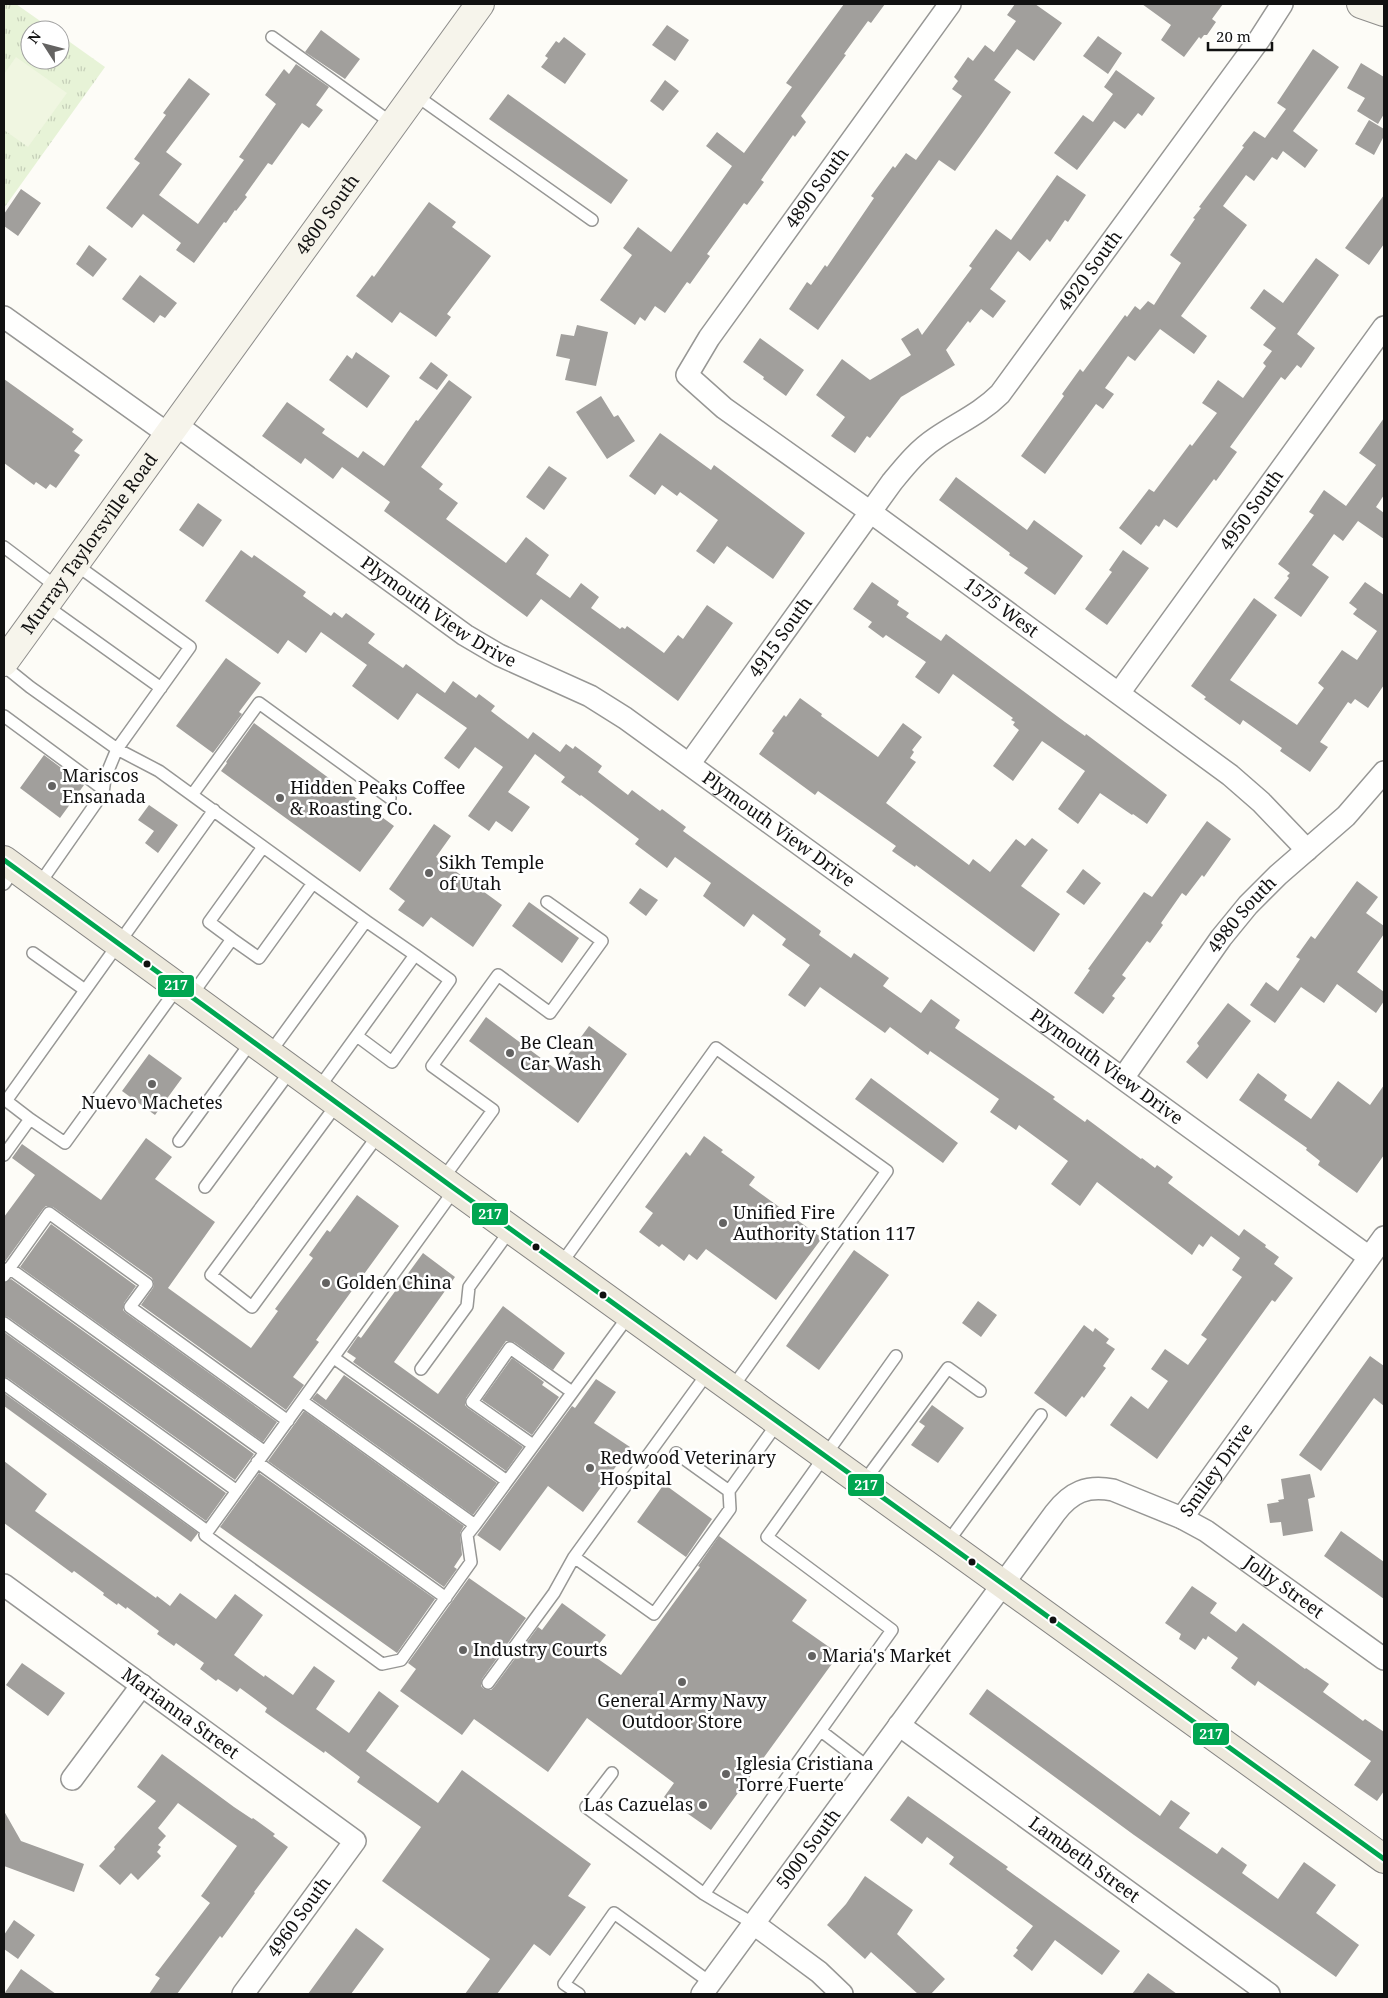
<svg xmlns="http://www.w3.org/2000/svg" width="1388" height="1998" viewBox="0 0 1388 1998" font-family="'Noto Serif',serif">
<defs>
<pattern id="grass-tufts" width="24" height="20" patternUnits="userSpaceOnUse" patternTransform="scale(1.25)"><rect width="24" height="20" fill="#e7f3d7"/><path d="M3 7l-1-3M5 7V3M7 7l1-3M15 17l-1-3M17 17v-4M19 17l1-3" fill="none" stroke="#c5cfb8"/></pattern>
</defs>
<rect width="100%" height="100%" fill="#fdfcf7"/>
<path fill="url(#grass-tufts)" d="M4,4H16L53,30H30V60H60V35L105,67L4,208Z"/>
<path fill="#f0f6e1" d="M16,57L67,93L28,147L4,130V74Z"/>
<path fill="#a19f9c" d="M844,4H885L871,23L868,21L844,54L846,55L801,116L806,122L795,137L793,135L761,180L764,182L747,205L744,203L707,254L710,256L690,284L687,282L665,313L655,306L645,321L640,317L635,325L600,300L632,255L623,248L638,227L671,252L732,166L706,146L717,132L744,153L792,87L786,83Z
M1015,4H1035L1062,23L1034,61L1017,49L994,80L1011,92L983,132L955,171L939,160L818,330L789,309L807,282L811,285L825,265L827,267L874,198L871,196L893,166L895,168L906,153L916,160L962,96L952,89L958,81L954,77L968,57L973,61L985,45L994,52L1016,21L1007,15Z
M1142,4H1223L1212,19L1216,22L1207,35H1204L1201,39L1199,37L1184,57L1161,40L1171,25Z
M667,25L689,40L675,61L652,45Z
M321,30L360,59L345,79L305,52Z
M1098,36L1122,53L1108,74L1083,56Z
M564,37L586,54L565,84L541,67L548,58L545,56L556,41L559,43Z
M1313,49L1339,67L1293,131L1318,150L1305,168L1283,151L1277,160L1272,157L1254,181L1246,175L1223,206L1247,225L1181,316L1207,336L1194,354L1160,329L1135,361L1128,356L1105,388L1114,394L1103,409L1096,404L1045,474L1021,456L1064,396L1062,394L1080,369L1083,372L1125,315L1127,317L1135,306L1140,310L1148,301L1154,305L1181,263L1170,255L1195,219L1193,218L1201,208L1199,207L1244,147L1242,146L1254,131L1265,138L1286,109L1277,103Z
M1361,63L1384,77V114L1378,124L1357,111L1365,98L1347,88Z
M296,64L329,87L316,105L323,110L309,128L302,123L272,165L268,163L245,195L247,197L236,211L235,210L226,223L224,222L194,263L176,250L181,243L143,214L132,228L106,208L140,163L134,159L166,115L163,113L189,78L210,94L166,152L182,164L159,195L198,224L244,160L239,157L276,104L265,95L284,69L289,74Z
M1116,70L1155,98L1142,116L1138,113L1125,129L1114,121L1077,170L1054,153L1083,115L1093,122L1113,94L1104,87Z
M665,80L679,91L663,111L650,101Z
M508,94L628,180L611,204L489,119Z
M1369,120L1384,129V136L1374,155L1355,144Z
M1057,175L1086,195L1068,222L1065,220L1050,242L1047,239L1030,261L1018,251L990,289L1006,301L993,318L981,309L970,323L968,321L946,350L955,365L901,397L870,438L867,436L855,453L831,436L845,417L816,395L842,359L870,380L911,355L901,339L918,328L922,335L972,268L969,266L996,229L1011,240Z
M21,189L41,203L18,236L4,226V214Z
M1384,195V244L1369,265L1345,248Z
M429,202L456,222L452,227L491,256L447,314L451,317L436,337L400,312L392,323L356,296L372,275L374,277Z
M89,245L107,259L93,277L76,264Z
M1316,258L1339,275L1297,334L1315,348L1301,368L1297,365L1285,380L1281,377L1230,447L1237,452L1216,481L1214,479L1177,528L1164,519L1159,527L1156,525L1141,545L1119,528L1149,489L1154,492L1190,444L1192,446L1217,413L1202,403L1218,380L1243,398L1266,366L1263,363L1272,351L1263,345L1276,328L1250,308L1264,289L1283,303Z
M140,275L177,303L165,318L160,315L154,323L122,299Z
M577,325L608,332L596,386L565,380L570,359L556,356L561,334L574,336Z
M760,338L804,370L786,396L763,379L764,377L743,362Z
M356,352L390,376L367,408L329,380L347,355L352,359Z
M431,362L448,375L437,390L419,378Z
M4,379L74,429L72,432L83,440L74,451L80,455L56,488L50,484L46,489L36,482L34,485L4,463Z
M449,380L472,397L421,467L443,484L439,489L458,503L446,519L506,563L526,537L549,555L536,574L570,598L581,583L599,597L591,608L620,629L622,627L625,629L627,626L664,653L678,635L683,639L707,605L733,623L678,701L541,599L527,617L384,511L390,502L342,467L333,479L305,458L301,464L262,436L287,402L325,429L322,433L358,458L363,451L384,466L416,420L418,421Z
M601,396L614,417L618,415L635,441L607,459L576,412Z
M1384,418V495L1376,507L1384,513V539L1358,521L1343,541L1334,534L1312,565L1329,577L1301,617L1274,598L1289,578L1287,576L1290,573L1278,564L1314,515L1309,512L1324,490L1346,506L1376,465L1359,453Z
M660,433L711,470L714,465L805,533L773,579L727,546L714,564L696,551L718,520L680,492L677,496L662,485L655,495L629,476Z
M549,466L567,478L544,510L526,497Z
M956,477L1027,530L1034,520L1083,556L1055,595L1024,573L1028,568L1009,555L1010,553L939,500Z
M198,503L222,520L203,547L179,530Z
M241,550L252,558L254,555L306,592L303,596L331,616L334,612L342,618L346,613L375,634L368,643L403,668L406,664L445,693L453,681L476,698L479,694L495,706L491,711L528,739L533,732L560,752L566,744L573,749L575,746L602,766L598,772L628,795L632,790L660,811L662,809L686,827L683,831L821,931L819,935L851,958L854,953L889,978L883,986L921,1013L931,999L960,1020L955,1028L1055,1097L1053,1099L1085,1122L1087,1119L1141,1159L1142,1158L1155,1168L1157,1165L1173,1177L1168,1183L1239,1236L1244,1229L1266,1245L1265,1247L1279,1257L1274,1264L1293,1278L1275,1302L1272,1300L1157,1459L1110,1425L1131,1396L1148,1409L1168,1381L1151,1369L1165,1349L1188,1365L1207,1339L1201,1335L1242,1277L1232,1270L1240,1258L1211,1236L1203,1247L1199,1244L1192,1255L1097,1182L1080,1206L1051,1184L1068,1161L1019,1125L1016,1130L990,1112L999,1099L930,1051L928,1055L890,1027L885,1033L820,987L805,1007L788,995L810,965L782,945L786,939L753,914L744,927L703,896L711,883L675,857L667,868L635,844L639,839L581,795L580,796L561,782L565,777L535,754L508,792L530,807L512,832L496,821L489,831L468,816L503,767L475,747L459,769L444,758L467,728L417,693L398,720L352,686L367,665L321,632L306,653L288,640L278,654L205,601Z
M1123,550L1149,568L1107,625L1085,609L1112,572L1109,570Z
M872,582L899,601L897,605L909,613L906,617L941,641L946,634L1065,722L1085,736L1086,734L1167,795L1147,824L1133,814L1132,815L1100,793L1078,824L1058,809L1085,771L1042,741L1013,781L993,766L1019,730L1013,725L1015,722L1011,720L1013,718L953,674L939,694L915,677L926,662L886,635L883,638L868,627L872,622L853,609Z
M1365,582L1384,595V685L1368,708L1355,699L1351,704L1348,702L1320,742L1328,747L1310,772L1280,751L1282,748L1243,720L1240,725L1204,699L1206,697L1191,686L1254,598L1277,615L1230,680L1297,725L1324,688L1318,683L1342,650L1357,660L1377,631L1353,614L1357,609L1349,603Z
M226,658L261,683L239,712L242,714L213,753L176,726Z
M800,698L822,714L821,716L878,757L903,723L922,737L912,750L914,752L910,758L916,762L886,803L969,865L973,859L990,872L1016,839L1025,846L1032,838L1048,850L1021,886L1060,914L1034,952L916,865L915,867L892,851L896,846L818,791L815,795L759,754L774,733L772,731L784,715L786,717Z
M254,723L394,826L360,872L221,771L227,763L226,762Z
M44,755L84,785L60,818L20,788Z
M149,805L178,825L158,853L145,843L154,831L138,820Z
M1207,821L1231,839L1204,877L1202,875L1186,896L1182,893L1161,923L1163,925L1150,943L1147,941L1122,975L1126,978L1112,996L1115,998L1103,1014L1074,993L1090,970L1088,969L1144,892L1152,897Z
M434,824L451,836L436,857L502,905L473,947L431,917L423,927L398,910L405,901L389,889Z
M1083,869L1101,883L1084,905L1066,892Z
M1357,881L1378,897L1366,913L1384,926V934L1357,972L1384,992V1001L1376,1013L1337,984L1324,1003L1301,987L1275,1023L1250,1005L1266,982L1278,991L1300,959L1296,957L1311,936L1315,939Z
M640,888L658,900L646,916L629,903Z
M529,902L579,938L562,963L512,926Z
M1228,1003L1251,1021L1207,1079L1186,1062L1199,1046L1197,1043Z
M486,1017L557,1070L589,1026L627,1054L578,1123L469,1041Z
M149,1054L182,1078L155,1115L122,1091Z
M1258,1073L1287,1095L1284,1100L1311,1119L1338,1081L1370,1105L1384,1085V1155L1357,1193L1318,1165L1320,1161L1306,1150L1307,1148L1239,1100Z
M871,1078L958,1143L943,1163L855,1099Z
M704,1136L723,1150L721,1152L755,1177L749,1185L822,1238L776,1300L706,1249L697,1260L689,1254L684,1261L662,1244L659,1247L639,1232L653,1213L645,1207L686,1152L690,1156Z
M146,1138L172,1157L155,1179L215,1222L168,1288L251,1348L278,1311L275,1309L313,1258L309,1255L327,1230L330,1232L357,1195L399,1226L316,1340L319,1342L293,1377L304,1385L286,1410L141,1305L153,1288L154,1284L152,1278L53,1207L46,1206L43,1209L4,1263V1217L35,1175L12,1158L22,1144L101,1200Z
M51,1224L136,1286L124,1303L123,1310L126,1313L277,1422L263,1442L20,1267Z
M854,1250L889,1275L819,1370L786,1346Z
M423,1253L455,1277L394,1362L438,1394L503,1306L565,1353L553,1370L514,1342L506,1341L466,1398L465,1405L468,1408L523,1447L506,1471L353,1362L356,1358L347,1352L358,1336L361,1338Z
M11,1279L254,1454L235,1480L8,1317L4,1316V1283Z
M978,1301L997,1315L981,1337L962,1323Z
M1084,1325L1093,1332L1095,1328L1109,1339L1106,1343L1115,1349L1103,1366L1106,1368L1084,1398L1082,1396L1066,1417L1034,1393Z
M4,1332L226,1493L206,1521L8,1378L4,1377Z
M1370,1356L1384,1366V1406L1374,1398L1321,1471L1299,1455Z
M512,1358L544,1382L542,1385L559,1397L532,1435L482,1400Z
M344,1375L497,1483L473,1515L312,1399L317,1393L326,1400Z
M596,1379L616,1392L594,1423L630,1447L583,1512L548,1486L500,1551L477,1535L475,1538L572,1406L575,1408Z
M4,1393L198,1533L191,1542L4,1406Z
M932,1405L964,1428L938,1463L911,1445L925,1426L919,1422Z
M304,1411L464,1526L460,1533L462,1555L454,1567L457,1569L444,1587L268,1461Z
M4,1461L47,1494L35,1511L156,1598L157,1596L170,1606L180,1593L216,1619L235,1594L263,1615L234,1655L264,1677L265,1675L293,1695L314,1666L335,1681L316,1709L349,1733L379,1691L399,1706L366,1751L438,1803L462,1770L591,1864L568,1896L586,1907L550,1956L534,1944L497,1994H465L490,1959L382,1881L421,1827L357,1782L360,1777L325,1751L324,1753L282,1724L265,1712L267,1708L240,1688L237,1692L218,1679L216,1681L200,1669L204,1663L176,1643L174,1646L157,1634L159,1631L127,1607L126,1609L118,1603L117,1605L103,1595L104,1593L74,1571L72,1573L4,1523Z
M259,1473L435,1599L397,1653L220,1527Z
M1310,1474L1315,1497L1308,1499L1313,1531L1283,1536L1281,1522L1270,1523L1267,1504L1279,1502L1278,1500L1284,1499L1281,1479Z
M664,1484L712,1519L686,1557L637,1522Z
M1341,1531L1384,1562V1599L1324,1556Z
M719,1536L807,1600L792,1621L839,1654L711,1830L664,1797L674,1783L587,1718L548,1772L474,1719L462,1735L400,1691L416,1669L408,1663L469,1578L526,1618L482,1679L481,1686L484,1689L491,1690L494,1687L538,1627L542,1630L562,1603L606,1635L591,1654L621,1675L700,1567L698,1566Z
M1192,1586L1217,1603L1210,1613L1236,1632L1243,1623L1305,1669L1306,1668L1329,1684L1323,1692L1363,1721L1365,1719L1384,1732V1791L1377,1801L1354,1785L1371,1761L1258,1681L1255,1686L1231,1668L1238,1658L1208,1636L1206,1640L1203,1638L1195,1650L1179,1639L1181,1634L1165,1623Z
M22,1663L65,1693L48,1716L6,1685Z
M987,1689L1160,1816L1171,1800L1190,1813L1179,1828L1217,1854L1222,1847L1247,1865L1242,1873L1278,1899L1304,1862L1336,1885L1316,1913L1359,1945L1336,1977L1134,1835L969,1714Z
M162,1754L234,1807L252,1819L253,1818L275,1834L273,1836L288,1847L254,1892L255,1893L222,1938L220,1936L177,1994H149L160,1978L155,1975L210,1903L201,1896L237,1846L178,1803L158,1828L166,1836L158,1845L161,1847L157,1852L161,1856L138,1880L131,1873L120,1885L99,1866L115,1849L114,1847L156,1801L137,1787Z
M908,1796L1008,1867L1006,1869L1120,1951L1102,1975L1055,1940L1032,1971L1013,1956L1018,1950L1016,1948L1033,1926L949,1864L954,1857L927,1837L922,1844L890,1820Z
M4,1811L21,1841L84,1864L74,1892L4,1866Z
M865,1876L913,1910L897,1934L945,1979L931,1994H918L871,1952L865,1959L827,1925L846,1904Z
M14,1920L35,1935L18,1959L4,1949V1935Z
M356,1928L384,1949L351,1994H308Z
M21,1969L56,1994H4Z
M1148,1973L1177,1994H1132Z"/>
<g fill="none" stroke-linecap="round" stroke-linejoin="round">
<defs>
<path id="lane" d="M272,37L393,124
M414,94L592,220
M4,547L57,587
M45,605L161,688
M4,666L30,687L117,749L190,647L75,564
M4,716L103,789
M192,795L259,703L390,798
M313,883L366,921
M4,884L15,869
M38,886L103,793L105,778L117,749L159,771L313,883L259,958L232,939L191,996
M232,939L209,922L263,847
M33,953L85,990
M357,1036L392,1062L450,980L415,955
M269,1054L366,921L415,955L318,1089
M4,1099L30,1119L4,1155
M6,1101L214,810
M337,1104L211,1275L252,1307L379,1134
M30,1119L65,1143L178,987
M179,1141L252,1041
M442,1180L493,1110L432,1066L498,975L550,1013L602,941L547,902
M205,1187L291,1070
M455,1189L205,1535L382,1664L401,1660L471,1562L467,1535L475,1525
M561,1264L716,1048L887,1171L732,1388
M9,1268L265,1452
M4,1276L49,1213L147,1284L130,1307L288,1421
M4,1323L237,1491
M334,1358L507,1481
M421,1369L467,1306L469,1287L511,1229
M4,1384L207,1531
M302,1401L475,1525L630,1314
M533,1445L472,1402L510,1348L572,1392
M676,1453L729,1491L779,1421
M257,1462L446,1598
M863,1483L948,1368L980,1391
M947,1543L1041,1415
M574,1557L654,1614L730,1509L729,1491
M488,1683L554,1593L574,1557L709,1371
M821,1731L868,1767
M612,1773L586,1807L704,1894L754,1924
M704,1894L892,1630L767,1537L896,1356
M579,1994L564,1984L614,1913L711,1983"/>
<g id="street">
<path id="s1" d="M950,4L709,338L687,375L724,408L869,511L1230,775L1261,802L1307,850"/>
<path d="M4,317L168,434"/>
<path id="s2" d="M175,424L465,635L499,655L590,696L625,718L1369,1257"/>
<path id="s3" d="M1119,693L1384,327"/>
<path id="s4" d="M690,763L892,482C906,465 918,450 936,438C958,423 981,413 1000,394L1259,40L1282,4"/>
<path id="s5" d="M1123,1078L1221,938L1248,905L1278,875L1346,816L1384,772"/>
<path id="s6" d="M1182,1518L1384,1237"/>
<path id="s7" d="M4,1585L355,1841L243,1994"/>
<path id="s8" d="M899,1725L1269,1994"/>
<path d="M72,1779L142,1685"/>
<path d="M754,1924L819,1972L842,1994"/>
<path id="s9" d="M702,1994L1055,1513C1071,1492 1087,1485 1113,1490L1182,1518L1206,1531L1384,1659"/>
</g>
<g id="secondary">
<path d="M1361,4L1384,12"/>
<path id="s10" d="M4,662L480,4"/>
</g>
<path id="primary" d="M4,860L455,1189L1384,1859"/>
</defs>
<use href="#lane" stroke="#979795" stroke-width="14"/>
<use href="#street" stroke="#979795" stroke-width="24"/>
<use href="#secondary" stroke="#8e8d8b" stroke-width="30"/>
<use href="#primary" stroke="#858482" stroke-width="30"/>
<use href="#lane" stroke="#fffffe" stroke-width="11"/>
<use href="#street" stroke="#fffffe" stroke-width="21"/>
<use href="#secondary" stroke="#f6f4eb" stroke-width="28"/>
<use href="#primary" stroke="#ede9dc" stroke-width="28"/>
<defs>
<path id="bus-1" d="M4,860L455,1189L1384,1859"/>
</defs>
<use href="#bus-1" stroke="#fff" stroke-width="9"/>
<use href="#bus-1" stroke="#00a651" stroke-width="5"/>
</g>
<g fill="#646362" stroke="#fff" stroke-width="2">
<circle cx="52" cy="786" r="5"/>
<circle cx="280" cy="798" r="5"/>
<circle cx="429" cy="873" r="5"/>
<circle cx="510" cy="1053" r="5"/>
<circle cx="152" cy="1084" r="5"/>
<circle cx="723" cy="1223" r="5"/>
<circle cx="326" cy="1283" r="5"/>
<circle cx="590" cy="1468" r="5"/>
<circle cx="463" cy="1650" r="5"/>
<circle cx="812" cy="1656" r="5"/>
<circle cx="682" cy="1682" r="5"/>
<circle cx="726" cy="1774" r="5"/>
<circle cx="703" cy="1805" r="5"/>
</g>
<g fill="#111" stroke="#fff" stroke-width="2">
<circle cx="147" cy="964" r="4.5"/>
<circle cx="536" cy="1247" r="4.5"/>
<circle cx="603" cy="1295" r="4.5"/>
<circle cx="972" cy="1562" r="4.5"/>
<circle cx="1053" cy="1620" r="4.5"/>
</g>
<g text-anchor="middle" stroke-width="5" stroke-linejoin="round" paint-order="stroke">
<g font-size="18" fill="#111" stroke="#fff">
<text transform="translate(817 188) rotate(-54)" y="6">4890 South</text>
<text dy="6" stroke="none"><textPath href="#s10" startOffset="552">4800 South</textPath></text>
<text dy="6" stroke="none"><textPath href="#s4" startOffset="639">4920 South</textPath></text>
<text dy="6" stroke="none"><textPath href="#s3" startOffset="226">4950 South</textPath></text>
<text dy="6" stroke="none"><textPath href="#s10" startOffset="146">Murray Taylorsville Road</textPath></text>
<text dy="6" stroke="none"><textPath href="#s1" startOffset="846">1575 West</textPath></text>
<text dy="6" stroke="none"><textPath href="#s2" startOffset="324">Plymouth View Drive</textPath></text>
<text dy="6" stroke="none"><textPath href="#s4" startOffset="155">4915 South</textPath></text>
<text dy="6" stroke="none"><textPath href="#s2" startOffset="729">Plymouth View Drive</textPath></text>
<text dy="6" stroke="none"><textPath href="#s5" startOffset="202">4980 South</textPath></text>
<text dy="6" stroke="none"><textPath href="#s2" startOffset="1134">Plymouth View Drive</textPath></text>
<text dy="6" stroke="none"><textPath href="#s6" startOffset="59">Smiley Drive</textPath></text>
<text dy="6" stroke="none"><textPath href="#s9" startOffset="861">Jolly Street</textPath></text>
<text dy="6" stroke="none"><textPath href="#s7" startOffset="218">Marianna Street</textPath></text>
<text dy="6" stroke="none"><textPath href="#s9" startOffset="180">5000 South</textPath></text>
<text dy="6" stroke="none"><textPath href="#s8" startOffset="229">Lambeth Street</textPath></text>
<text transform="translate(299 1917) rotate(-54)" y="6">4960 South</text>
</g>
<g font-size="18" fill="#111" stroke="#fff" text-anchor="start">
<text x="62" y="782">Mariscos<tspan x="62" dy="21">Ensanada</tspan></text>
<text x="290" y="794">Hidden Peaks Coffee<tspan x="290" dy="21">&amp; Roasting Co.</tspan></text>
<text x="439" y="869">Sikh Temple<tspan x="439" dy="21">of Utah</tspan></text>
<text x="520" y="1049">Be Clean<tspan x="520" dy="21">Car Wash</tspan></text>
<text x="152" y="1109" text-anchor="middle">Nuevo Machetes</text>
<text x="733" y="1219">Unified Fire<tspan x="733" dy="21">Authority Station 117</tspan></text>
<text x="336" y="1289">Golden China</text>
<text x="600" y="1464">Redwood Veterinary<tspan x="600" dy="21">Hospital</tspan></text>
<text x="473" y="1656">Industry Courts</text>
<text x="822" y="1662">Maria's Market</text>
<text x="682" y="1707" text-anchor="middle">General Army Navy<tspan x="682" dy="21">Outdoor Store</tspan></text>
<text x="736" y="1770">Iglesia Cristiana<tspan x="736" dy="21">Torre Fuerte</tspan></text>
<text x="693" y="1811" text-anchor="end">Las Cazuelas</text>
</g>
</g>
<g stroke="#fff" stroke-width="2">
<rect x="157" y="974" width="38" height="24" rx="5" fill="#00a651"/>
<rect x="471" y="1202" width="38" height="24" rx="5" fill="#00a651"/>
<rect x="847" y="1473" width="38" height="24" rx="5" fill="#00a651"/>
<rect x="1192" y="1722" width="38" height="24" rx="5" fill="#00a651"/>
</g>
<g font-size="14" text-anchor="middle" font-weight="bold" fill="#fff">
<text x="176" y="990">217</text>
<text x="490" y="1219">217</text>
<text x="866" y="1490">217</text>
<text x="1211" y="1739">217</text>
</g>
<rect width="1388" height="1998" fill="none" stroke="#111111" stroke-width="10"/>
<g transform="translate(45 45) rotate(306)"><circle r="24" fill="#ffffff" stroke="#a0a0a0"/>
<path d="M0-4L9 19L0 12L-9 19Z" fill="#646362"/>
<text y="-8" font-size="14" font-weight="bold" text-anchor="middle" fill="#111111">N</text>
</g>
<path d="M1208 42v8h64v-8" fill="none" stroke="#111111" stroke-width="2.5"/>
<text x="1216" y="42" font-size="15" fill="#111111" stroke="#ffffff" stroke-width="4" paint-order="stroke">20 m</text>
</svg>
